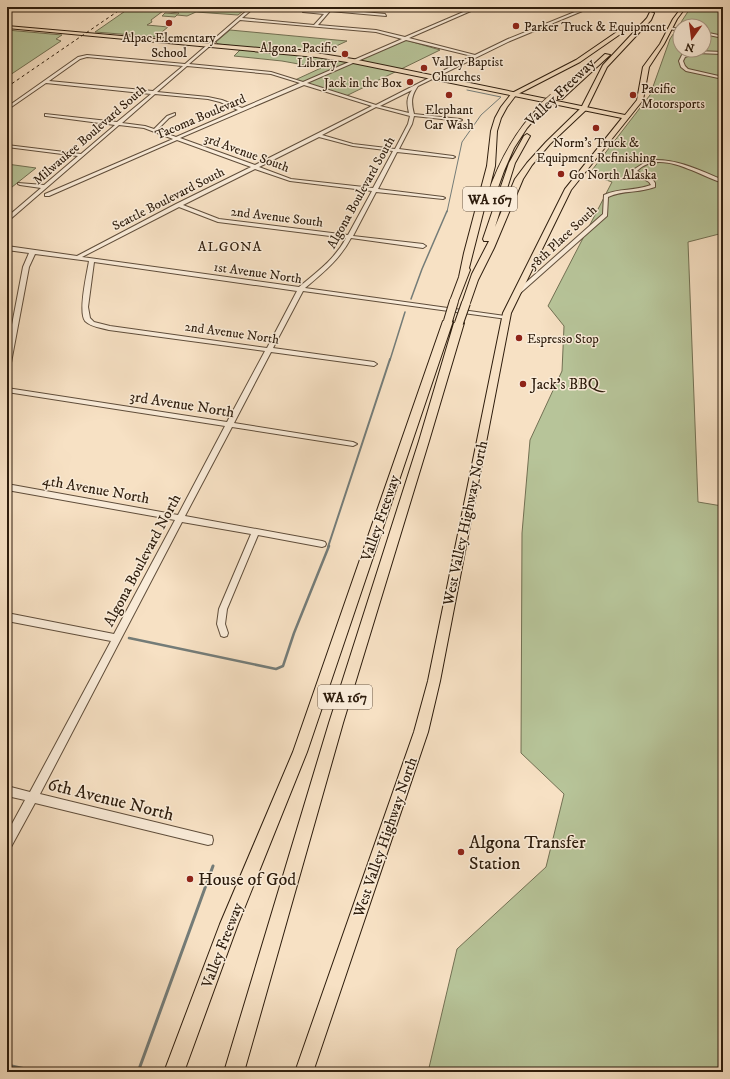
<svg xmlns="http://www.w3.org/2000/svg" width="730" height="1079" viewBox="0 0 730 1079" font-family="'IM FELL DW Pica',serif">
<rect width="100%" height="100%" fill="#f7e1c4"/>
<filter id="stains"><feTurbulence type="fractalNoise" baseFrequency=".005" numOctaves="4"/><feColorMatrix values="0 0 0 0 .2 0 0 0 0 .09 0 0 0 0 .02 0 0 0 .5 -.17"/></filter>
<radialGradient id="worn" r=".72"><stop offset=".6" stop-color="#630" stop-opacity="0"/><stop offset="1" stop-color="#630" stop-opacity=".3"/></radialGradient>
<path fill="#b7c499" stroke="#727053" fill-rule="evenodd" d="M131,7H248L238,15L196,12L187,16L177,15L175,17L162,16L165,13L178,14L179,13L163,11L151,20L152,22L147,25L168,27L157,36L171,38H170L95,32Z
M691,7H723V233L688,242L698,502L722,506L723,514V1072H428L457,949L546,867L564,794L521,753L522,533L530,440L562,371L564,326L548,306L612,182L589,174L650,95L670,39ZM680,26H704V50H680Z
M7,30L62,35L56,39L61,41L7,77Z
M230,30L347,41L317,55L353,61L406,40L440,50L346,96L295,80L321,68L282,61L234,56L243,47L218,44L216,42Z
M7,164L36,168L7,191Z"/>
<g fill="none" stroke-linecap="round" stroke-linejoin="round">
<path stroke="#747c78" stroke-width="1" d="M53,7L104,10L112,7
M447,212L462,142L481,115L501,97L467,90"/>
<path stroke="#747c78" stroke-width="1.5" d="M411,299L422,269L447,211
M390,360L405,312"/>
<path stroke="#747c78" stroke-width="2" d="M328,547L390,359"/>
<path stroke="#747c78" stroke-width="2.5" d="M129,638L276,669L283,666L294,633L329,546"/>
<path stroke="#747c78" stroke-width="3" d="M7,1065L39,1072
M138,1072L213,866"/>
<defs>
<path id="minor" d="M251,7H255L242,18L314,25L324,14L303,12L302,10L326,12L330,7H334L332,9L385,14L386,16L330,11L318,25L376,30L405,37L475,7H480L409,38L475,55L508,39L587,7H592L510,41L418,86C411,96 411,102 414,114L460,119L462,120L460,121L414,116L412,124L399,149L453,156L455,157L453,158L397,152L378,189L443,197L445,198L443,199L376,192L353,236L423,244L426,246L423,248L351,238C340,259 323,273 305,288L505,316L508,318L507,319L303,291L273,348L374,362L377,364L374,366L271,352L234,423L353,442L357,444L353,446L232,427L185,516L322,541L325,542L326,544L325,546L322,547L258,535L227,609L225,624L228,633L227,636L224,637L221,636L217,624L219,609L251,534L182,522L40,794L208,835L212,836L213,840L212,844L208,845L35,803L11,847L7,848V833L25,800L7,796V786L30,792L111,641L7,621V613L114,634L175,520L7,490V484L178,515L225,426L7,392V388L227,422L265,351L109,330C102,328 91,327 85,321C78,312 87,273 89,261L35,254L29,267L10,368L7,370V351L23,267L29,253L7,250V246L77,256L176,204L251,167L177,140L49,196H45V194L173,139L144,128L119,125L7,222V217L41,188L20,185L18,184V183L44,185L78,156L7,147V145L81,154L115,125L46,116H45V114L117,122L151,94L46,83L7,110V107L78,57L87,55L185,64ZM240,20L376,32L402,39L303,82L271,72L189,64ZM406,40L472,56L376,105L307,83ZM87,57L183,66L153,91L49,81L80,59ZM187,66L271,74L300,83L242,108L222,100L208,97L157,92ZM304,85L372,106L255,165L180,138ZM412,90C406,98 407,104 409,113L380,106ZM155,94L208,99L220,102L238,110L176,137L157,130L169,118L175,115V113L167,116L154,129L145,126L122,123ZM376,107L410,116L408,124L395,149L353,144L322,135ZM319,137L353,146L393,151L373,188L291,179L259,167ZM255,169L290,181L372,191L348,235L219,219L183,205ZM179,207L218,222L346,238C335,259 317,272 299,287L82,257ZM94,262L297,291L267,348L110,326L94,322L90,318L88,307Z
M670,27L680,29V31L669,29Z
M704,32L723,36V38L704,34Z
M696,51L723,52V54L696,53L685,57L683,61L685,66L688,69L723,77V79L686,71L681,67L679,61L682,55Z
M656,160C680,160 701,171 723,180V183C699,176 660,148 637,171L653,180L655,183V187C640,193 623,190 608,197L607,216L517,296H513V294L603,214L604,195C619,188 636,191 651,185L649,182L633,173V170L644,163Z"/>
<path id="major" d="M682,7H686L677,19L664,44L649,67L643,100L571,190L511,313L440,681L428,732L313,1072H295L414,732L428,681L503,313L565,189L622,118L353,63L316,57L7,28V26L316,53L353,59L625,115L637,100L643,67L660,44L673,19Z"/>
<path id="highway" d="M650,12L654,13L651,20L607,67L586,110L550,144L532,165L523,179L494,248L478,280L470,303L466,306L463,305L462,303L472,274L489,241H484L483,239L509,163L524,136L527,134L530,136L515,163L495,227L515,179L527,163L546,142L581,108L603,65L647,18Z
M627,25L632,26L580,62L516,95L507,107L501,118L497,131L495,166L469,268L470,270L458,301L457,303H451L450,301L459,277L464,253L487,166L491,131L495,118L501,107L512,93L576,60Z
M605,54L610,55L562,99H558V97Z
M541,105L546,106L527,128L514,148L504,171L495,196L494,198H488L487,196C499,161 515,131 541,105Z
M448,318L453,321L307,752L238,924L184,1072H164L220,924L293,752L443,321Z
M459,320L464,323L429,441L343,723L244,1072H224L329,723L419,441L454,323Z"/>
</defs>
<use href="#minor" stroke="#604e3b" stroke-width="2"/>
<use href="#major" stroke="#2e1d0d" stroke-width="2"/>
<use href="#highway" stroke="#2e1d0d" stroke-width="2"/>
<use href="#minor" fill="#faecd9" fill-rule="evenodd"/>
<use href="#major" fill="#f7e1c4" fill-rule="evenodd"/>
<use href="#highway" fill="#f7e1c4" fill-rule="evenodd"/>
<path stroke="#2e1d0d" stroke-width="1" stroke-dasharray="3 3" stroke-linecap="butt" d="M7,87L124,7"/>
<defs>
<path id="highway-bridge-far1" d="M543,106L553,97"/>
<path id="highway-bridge" d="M448,321L454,301
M459,323L466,303"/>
</defs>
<use href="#highway-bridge-far1" stroke="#2e1d0d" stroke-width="8" stroke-linecap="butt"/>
<use href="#highway-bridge" stroke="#2e1d0d" stroke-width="10" stroke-linecap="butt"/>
<use href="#highway-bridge-far1" stroke="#f7e1c4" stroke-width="7"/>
<use href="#highway-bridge" stroke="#f7e1c4" stroke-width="8"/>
</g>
<g fill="#8f2418" stroke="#faecd9" stroke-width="1.5">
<circle cx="169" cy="23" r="4"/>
<circle cx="516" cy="26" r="4"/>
<circle cx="345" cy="54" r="4"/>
<circle cx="424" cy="68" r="4"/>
<circle cx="410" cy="82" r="4"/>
<circle cx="449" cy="95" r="4"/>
<circle cx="633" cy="95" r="4"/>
<circle cx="596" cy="128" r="4"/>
<circle cx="561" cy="174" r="4"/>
<circle cx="519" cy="338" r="4"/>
<circle cx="523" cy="384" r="4"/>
<circle cx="461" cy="852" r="4"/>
<circle cx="190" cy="879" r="4"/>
</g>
<g text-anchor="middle" stroke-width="3" stroke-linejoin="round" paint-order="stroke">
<g font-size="13" fill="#2e1d0d" stroke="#faecd9" text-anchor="start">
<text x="524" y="31">Parker Truck &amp; Equipment</text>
<text x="169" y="42" text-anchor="middle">Alpac Elementary<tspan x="169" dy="15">School</tspan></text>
<text x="337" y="52" text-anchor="end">Algona-Pacific<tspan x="337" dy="15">Library</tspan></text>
<text x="432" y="66">Valley Baptist<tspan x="432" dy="15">Churches</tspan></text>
<text x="402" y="87" text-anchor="end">Jack in the Box</text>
<text x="641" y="93">Pacific<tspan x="641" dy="15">Motorsports</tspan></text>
<text x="449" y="114" text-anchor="middle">Elephant<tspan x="449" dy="15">Car Wash</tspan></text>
<text x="596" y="147" text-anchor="middle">Norm's Truck &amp;<tspan x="596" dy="15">Equipment Refinishing</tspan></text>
<text x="569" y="179">Go North Alaska</text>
<text x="527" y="343">Espresso Stop</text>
</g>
<g font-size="13" fill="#2e1d0d" stroke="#faecd9">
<text transform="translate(200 116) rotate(-23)" y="5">Tacoma Boulevard</text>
<text transform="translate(89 134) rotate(-41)" y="5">Milwaukee Boulevard South</text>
<text transform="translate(247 152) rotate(20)" y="5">3rd Avenue South</text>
<text transform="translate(360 192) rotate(-61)" y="5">Algona Boulevard South</text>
<text transform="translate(168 198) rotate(-27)" y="5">Seattle Boulevard South</text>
<text transform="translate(277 216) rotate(7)" y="5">2nd Avenue South</text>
<text transform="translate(562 237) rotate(-43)" y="5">58th Place South</text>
<text transform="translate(258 272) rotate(8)" y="5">1st Avenue North</text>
<text transform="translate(232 332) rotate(8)" y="5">2nd Avenue North</text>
</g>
<g fill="#faecd9" stroke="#6b5b4a" stroke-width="1">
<rect x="463" y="187" width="54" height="24" rx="3"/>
<rect x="318" y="685" width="54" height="24" rx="3"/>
</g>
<g font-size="14" font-weight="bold" fill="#2e1d0d">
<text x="490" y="204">WA 167</text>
<text x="345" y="702">WA 167</text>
</g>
<g font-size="14" letter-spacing="1" fill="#2e1d0d" stroke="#faecd9">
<text x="230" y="251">ALGONA</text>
</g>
<g font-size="15" fill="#2e1d0d" stroke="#faecd9">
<text transform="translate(560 92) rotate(-44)" y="5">Valley Freeway</text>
<text transform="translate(182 404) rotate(9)" y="5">3rd Avenue North</text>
<text transform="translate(96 489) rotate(10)" y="5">4th Avenue North</text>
<text transform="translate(380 518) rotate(-71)" y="5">Valley Freeway</text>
<text transform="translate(465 523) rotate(-78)" y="5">West Valley Highway North</text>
<text transform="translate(142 560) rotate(-62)" y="5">Algona Boulevard North</text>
<text transform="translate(385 837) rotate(-71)" y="5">West Valley Highway North</text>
<text transform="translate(222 945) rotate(-69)" y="5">Valley Freeway</text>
</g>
<g font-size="15" fill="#2e1d0d" stroke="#faecd9" text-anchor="start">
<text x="531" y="389">Jack's BBQ</text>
</g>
<g font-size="18" fill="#2e1d0d" stroke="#faecd9">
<text transform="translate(111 799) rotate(14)" y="6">6th Avenue North</text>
</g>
<g font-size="18" fill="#2e1d0d" stroke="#faecd9" text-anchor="start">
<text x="469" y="848">Algona Transfer<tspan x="469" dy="21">Station</tspan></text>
<text x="198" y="885">House of God</text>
</g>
</g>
<rect width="730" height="1079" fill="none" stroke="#f7e1c4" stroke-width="24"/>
<rect x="8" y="8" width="714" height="1063" fill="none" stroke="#2e1d0d" stroke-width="2"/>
<rect x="12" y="12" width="706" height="1055" fill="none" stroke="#2e1d0d"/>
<g transform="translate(692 38) rotate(194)"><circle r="19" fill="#faecd9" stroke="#a89987"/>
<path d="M0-3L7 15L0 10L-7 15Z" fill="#8f2418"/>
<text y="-6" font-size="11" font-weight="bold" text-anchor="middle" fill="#2e1d0d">N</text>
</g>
<rect width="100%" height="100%" filter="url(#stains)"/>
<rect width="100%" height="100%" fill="url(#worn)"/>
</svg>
